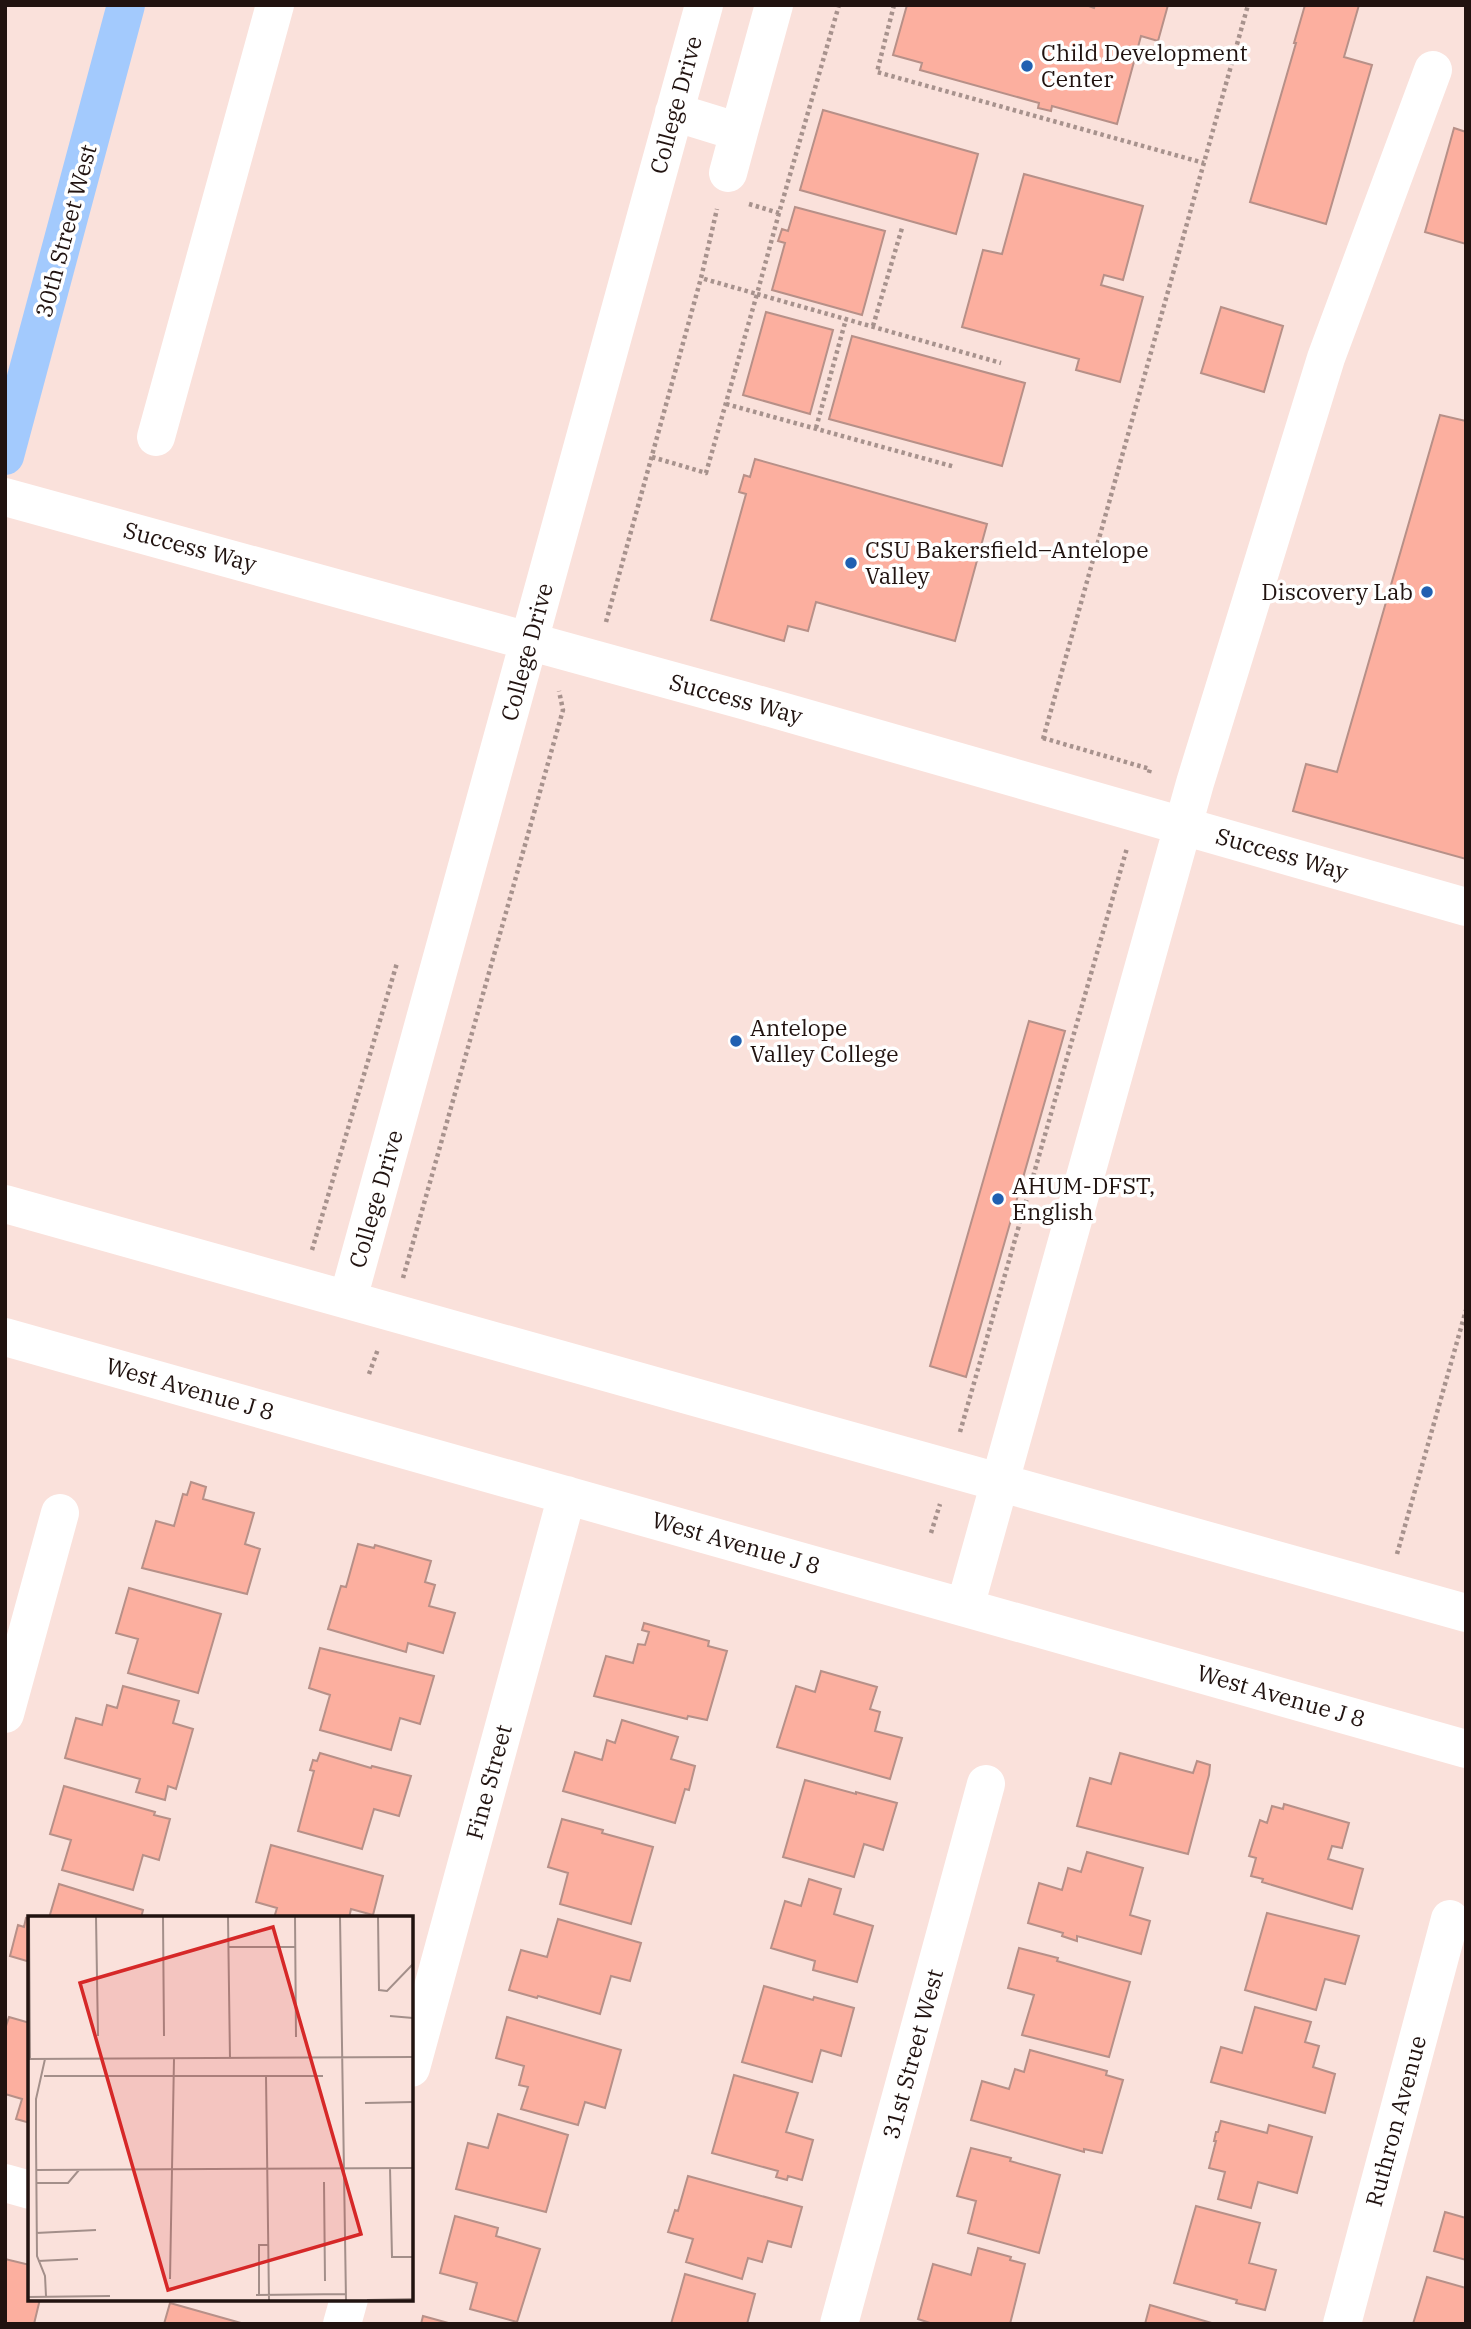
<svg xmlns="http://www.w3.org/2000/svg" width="1471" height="2329" viewBox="0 0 1471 2329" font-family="'IBM Plex Serif',serif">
<rect width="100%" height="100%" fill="#fae1db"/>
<path fill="#fcaf9f" stroke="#b79088" stroke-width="2" d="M907,5H1086L1094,8L1095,5H1168L1158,41L1141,36L1117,124L1052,106L1051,111L1038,108L1039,103L920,70L922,63L893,55Z
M1305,5H1359L1344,57L1372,65L1326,224L1250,202L1296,43H1294Z
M823,110L978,154L956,234L800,190Z
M1454,128L1466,132V244L1425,232Z
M1024,174L1143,206L1123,280L1104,275L1101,285L1143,297L1120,382L1076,370L1079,359L962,327L983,250L1002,254Z
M795,207L885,231L862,315L772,290L785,243L778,241L782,229L788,231Z
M1221,307L1283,326L1264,392L1201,373Z
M766,312L833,330L810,414L743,395Z
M852,336L1025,383L1002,466L829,419Z
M1440,415L1466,421V859L1293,811L1306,764L1337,772Z
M755,459L987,524L955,641L816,602L808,631L788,626L784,641L711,620L746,494L739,492L744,475L750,477Z
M1029,1021L1065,1031L966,1377L930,1366Z
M191,1482L206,1487L203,1499L254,1513L245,1544L260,1549L247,1594L142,1568L156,1521L174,1526L183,1494L187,1495Z
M358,1544L374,1548L375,1545L431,1561L425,1582L435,1585L429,1606L455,1613L443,1653L408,1643L406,1652L328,1629L341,1586L346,1587Z
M129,1588L221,1614L198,1693L128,1673L138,1639L116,1633Z
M644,1623L709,1641L708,1646L727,1651L707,1720L688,1716L687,1719L594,1696L606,1656L633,1663L638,1644L645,1645L649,1632L642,1630Z
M320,1648L434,1676L420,1724L400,1718L391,1750L320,1730L330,1695L309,1688Z
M821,1671L877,1687L870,1709L880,1712L875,1731L902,1738L890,1779L777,1747L796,1686L815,1692Z
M123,1686L179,1701L173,1723L193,1729L176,1789L168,1786L165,1800L136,1792L140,1779L65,1758L76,1718L102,1725L107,1705L117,1708Z
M622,1720L678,1737L671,1759L695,1766L689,1790L685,1789L675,1823L563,1791L575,1752L602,1760L607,1740L615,1743Z
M320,1753L371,1768L372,1766L411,1776L399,1816L374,1809L362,1849L298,1831L314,1771L310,1770L313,1760L317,1761Z
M1120,1753L1193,1773L1197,1761L1210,1765L1209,1775L1188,1854L1077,1826L1090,1778L1111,1784Z
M805,1780L856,1794V1792L897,1803L883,1850L864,1844L854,1877L783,1857Z
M64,1786L155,1812L154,1815L170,1819L159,1860L143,1855L133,1890L62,1870L71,1840L50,1834Z
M1284,1804L1349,1823L1342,1848L1332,1846L1328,1859L1363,1869L1352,1909L1262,1882L1263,1879L1251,1876L1256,1858L1249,1856L1260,1820L1267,1823L1272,1806L1283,1809Z
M562,1819L603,1830L602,1833L653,1847L631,1924L560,1904L568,1873L548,1867Z
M271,1845L383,1876L373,1915L351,1909L349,1918H274L277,1908L256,1902Z
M1087,1852L1143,1868L1130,1915L1150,1921L1141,1954L1077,1936V1941L1062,1936L1063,1933L1028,1923L1039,1883L1062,1890L1068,1868L1081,1872Z
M809,1879L841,1889L834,1914L873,1926L857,1982L813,1970L815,1961L771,1948L785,1901L801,1906Z
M59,1884L143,1910L141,1918H49Z
M1267,1913L1359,1936L1345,1984L1325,1979L1316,2010L1245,1990Z
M26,1918L30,1919V1962L10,1956L18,1925L24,1927Z
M558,1919L641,1943L630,1981L611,1976L600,2014L538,1996L537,1998L509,1990L521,1950L547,1957Z
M1019,1948L1058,1958L1057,1961L1130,1982L1109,2057L1022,2035L1034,1995L1008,1988Z
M764,1986L813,2000L814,1997L854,2008L841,2056L821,2050L812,2082L742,2062Z
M1255,2007L1311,2022L1305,2042L1319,2046L1313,2067L1335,2074L1325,2113L1211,2082L1221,2047L1242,2053Z
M9,2017L30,2023V2123L16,2119L22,2099L5,2094V2029Z
M507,2017L621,2050L605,2108L585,2102L578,2125L521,2109L528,2087L519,2085L524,2066L496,2058Z
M1030,2050L1107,2071L1106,2075L1123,2080L1102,2153L1084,2149V2152L971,2120L982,2081L1009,2089L1015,2069L1024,2072Z
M734,2075L798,2093L786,2132L813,2140L802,2180L788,2176L787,2180L776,2177L778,2171L712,2153Z
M498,2114L568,2135L546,2212L456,2189L468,2143L488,2148Z
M1221,2121L1267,2133L1269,2125L1312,2137L1297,2193L1258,2182L1251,2208L1218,2199L1225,2172L1209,2168L1216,2141H1214L1216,2132H1218Z
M971,2148L1011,2158L1010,2161L1060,2175L1039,2253L968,2233L976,2201L957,2196Z
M688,2176L802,2207L791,2247L768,2241L762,2262L748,2258L742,2279L686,2262L693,2239L668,2232L675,2210L678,2211Z
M1196,2206L1260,2223L1249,2263L1276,2270L1265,2310L1236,2303L1237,2300L1174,2283Z
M1445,2212L1466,2218V2260L1434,2251Z
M455,2216L498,2228L496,2236L540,2249L517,2322L470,2309L477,2283L440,2273Z
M978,2248L1011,2257L1010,2260L1025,2264L1010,2324H933L918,2319L933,2264L971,2275Z
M5,2259L30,2265V2299H40L34,2324H5Z
M685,2274L755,2294L747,2324H671Z
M1427,2277L1466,2288V2324H1413Z
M170,2303L241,2323L164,2324Z
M1150,2305L1215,2324H1145Z
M423,2316L452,2324H421Z"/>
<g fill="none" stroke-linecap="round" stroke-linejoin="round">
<path stroke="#a7928d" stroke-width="4.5" stroke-dasharray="3.5 3.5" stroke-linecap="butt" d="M894,5L877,72L1204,163
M749,204L779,213L839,5
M779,213L757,294L1001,363
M873,326L902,228
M726,404L955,467
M816,428L846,319
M652,457L706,473L757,294L701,278
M606,622L701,278L717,209
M1043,738L1150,769L1148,776
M1043,739L1248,5
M312,1250L397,963
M403,1278L563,710L559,691
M369,1374L378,1349
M960,1432L1127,848
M931,1533L940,1504
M1397,1554L1466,1310"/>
<path stroke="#fff" stroke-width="38" d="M674,112L739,132L774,5
M728,173L739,132
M156,437L275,5
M5,497L746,701L1466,907
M5,1204L1466,1613
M348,1299L704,5
M5,1337L1466,1749
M965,1607L1195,783L1326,358L1433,70
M5,1714L60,1513
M411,2068L567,1495
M5,2183L30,2190
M342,2324L349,2299
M839,2324L986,1784
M1342,2324L1450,1919"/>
<path stroke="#a3cafd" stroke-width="38" d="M5,456L126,5"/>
</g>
<g fill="#2060b1" stroke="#fff" stroke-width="2.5">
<circle cx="1027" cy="66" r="7"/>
<circle cx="851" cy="563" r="7"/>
<circle cx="1427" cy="592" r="7"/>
<circle cx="736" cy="1041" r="7"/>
<circle cx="998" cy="1199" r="7"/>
</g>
<g text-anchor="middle" stroke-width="7" stroke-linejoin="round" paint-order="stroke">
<g font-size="23" fill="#211310" stroke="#fff" text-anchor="start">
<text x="1041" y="61">Child Development<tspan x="1041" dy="26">Center</tspan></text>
<text x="865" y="558">CSU Bakersfield–Antelope<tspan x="865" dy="26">Valley</tspan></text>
<text x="1413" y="600" text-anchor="end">Discovery Lab</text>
<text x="750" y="1036">Antelope<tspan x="750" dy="26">Valley College</tspan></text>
<text x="1012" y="1194">AHUM-DFST,<tspan x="1012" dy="26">English</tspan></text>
</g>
<g font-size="23" fill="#211310" stroke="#fff">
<text transform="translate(676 105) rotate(-75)" y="8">College Drive</text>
<text transform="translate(66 231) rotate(-75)" y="8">30th Street West</text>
<text transform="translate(190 547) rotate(15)" y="8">Success Way</text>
<text transform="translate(527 652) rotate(-75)" y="8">College Drive</text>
<text transform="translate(736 699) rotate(15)" y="8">Success Way</text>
<text transform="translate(1282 854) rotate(16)" y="8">Success Way</text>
<text transform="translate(376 1199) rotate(-74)" y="8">College Drive</text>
<text transform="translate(190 1389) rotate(16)" y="8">West Avenue J 8</text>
<text transform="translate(736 1543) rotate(16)" y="8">West Avenue J 8</text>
<text transform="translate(1281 1696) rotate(16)" y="8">West Avenue J 8</text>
<text transform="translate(489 1782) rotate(-75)" y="8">Fine Street</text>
<text transform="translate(913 2054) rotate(-75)" y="8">31st Street West</text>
<text transform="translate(1396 2121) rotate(-75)" y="8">Ruthron Avenue</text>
</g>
</g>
<g transform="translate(28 1916)">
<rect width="385" height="385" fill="#fae1db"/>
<path fill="none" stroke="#a38f8a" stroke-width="2" d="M1,1L2,143M68,1L70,120M135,1L136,120M200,1L202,143M267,1L268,121M312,1L318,384M350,1L351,74L359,75L385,48M201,31H267M362,100L385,102M0,143L385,141M17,143L8,183V221L9,340L17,360L18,380M16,160H295M238,160L241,384M337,187L385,186M362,252L364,341H385M8,254L385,252M296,266L297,365M8,267H40L51,254M8,317L68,314M10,345L50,343M142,363L146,143M231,378V329H240M228,379L318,378M0,381L82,380M339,384L385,383"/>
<path fill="#d62828" fill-opacity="0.15" stroke="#d62828" stroke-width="3.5" d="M245,11L333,318L140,374L52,67Z"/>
<rect width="385" height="385" fill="none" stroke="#211310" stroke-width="3.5"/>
</g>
<rect width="1471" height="2329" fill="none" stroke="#211310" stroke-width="14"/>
</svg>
